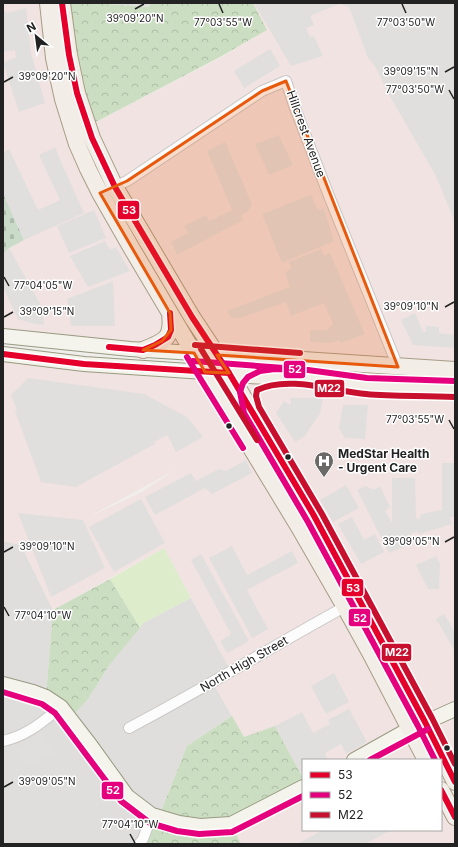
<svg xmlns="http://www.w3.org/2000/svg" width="458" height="847" viewBox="0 0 458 847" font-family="Inter,sans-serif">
<defs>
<pattern id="forest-crowns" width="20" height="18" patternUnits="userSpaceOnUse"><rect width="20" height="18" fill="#cbdec1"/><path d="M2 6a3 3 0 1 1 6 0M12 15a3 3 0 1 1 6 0" fill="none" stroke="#aebea6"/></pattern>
<pattern id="cemetery-stones" width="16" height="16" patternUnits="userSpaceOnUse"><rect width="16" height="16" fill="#cadbca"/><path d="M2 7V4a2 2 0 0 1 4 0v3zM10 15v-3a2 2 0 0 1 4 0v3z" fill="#adbcad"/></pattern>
</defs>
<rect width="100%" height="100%" fill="#f0eeeb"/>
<path fill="#dfdedc" d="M90,3H150L149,7Z
M3,541L21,545L53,610L46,697L88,699L110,664L143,623L191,598L231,671L212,681L232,716L187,746L156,824L145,844H3Z"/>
<path fill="#f1e3e1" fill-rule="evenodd" d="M3,3H44L77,144L194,353L3,336V254L9,248L24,240L3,193Z
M253,3H455V370L217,355L88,126L220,58L267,30Z
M3,354L205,372L426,760H303V778L275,726L244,738L212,681L231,671L164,548L53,610L21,545L3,541ZM175,470L140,493L93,515L94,514Z
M229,373L455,389V782Z
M303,787V830H441V790L455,817V844H386L385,842L381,844H240L231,824Z"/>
<path fill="#ddeccb" d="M164,548L191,598L143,623L140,628L110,579Z"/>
<path fill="url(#forest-crowns)" d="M62,3H90L149,7L150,3H253L267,30L220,57L88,126Z
M110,579L140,628L110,664L88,699L70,718L46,697L53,610Z
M232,716L244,737L275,726L303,778V787L231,824L241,844H144L156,824L187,746Z"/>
<path fill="url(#cemetery-stones)" d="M3,193L24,240L9,248L3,254Z"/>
<path fill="#e0dfde" d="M254,3H455V222L436,176L388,93L375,66L368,58L349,7L339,4L310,16L314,25L306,28L310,37L314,36L323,56L291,66Z
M26,8L31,53L45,103L19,112L3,63L16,57L15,50L3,52V10L7,13Z
M270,49L280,66L244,88L234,71Z
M279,135L293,165L269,175L255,144Z
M225,142L252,204L250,209L247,212L241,215L243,220L177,255L171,242L188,233L184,226L206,215L209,221L232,210L207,151Z
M56,147L57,153L84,213L24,240L3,193V153L9,149L38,210L60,200L39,155Z
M311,195L318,210L324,209L334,241L282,263L262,214Z
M94,210L106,238L69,253L57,226Z
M105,241L110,250L116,247L130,271L88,287L70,256Z
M9,248L42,307L44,325L34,324L18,319L3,287V254Z
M321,249L324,256L330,253L365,334L341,343L339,340L332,343L310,342V330H326L333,324L324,303L291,316L286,302L240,318H232L227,311L290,287L285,273L291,268L289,262Z
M113,281L115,326H71L67,299Z
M415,313L423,332H426V326L439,327V333L455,335V348L413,345L401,320Z
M28,378L144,394L187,417L203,437L176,452L167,435L154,442L155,444L76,487L41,482L15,411L17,410L11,395Z
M290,398H323L320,413L305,436L295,442L276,413L284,401L291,405Z
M343,405H368L365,439L345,438L339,428Z
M246,460L252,473L212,494L205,488L155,515L145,497L191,473L196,481L219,469L226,471Z
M442,463H455V517H450L452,524L419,534L417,531L403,539L406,546L389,553L357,490L366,486L374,490L380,486L390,507L385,511L392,523V478H415L416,519L420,518L421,514L442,510Z
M346,485L359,508L333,522L320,500Z
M141,499L165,543L114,572L89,527Z
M18,513L83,520L105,568L51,597Z
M352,517L364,540L375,534L384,552L361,564L338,524Z
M232,546L247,575L292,551L298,563L247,590L268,629L252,638L209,558Z
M201,554L249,641L227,653L220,641L231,634L191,560Z
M436,556L440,564L439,589H428L416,565Z
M444,614L455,632V651L436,619Z
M334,673L349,702L326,714L311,686Z
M349,709L367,742L346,754L341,744L325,753L327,758L323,760H303V771L300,772L275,726L302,712L313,733L330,724L328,720Z
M41,732L54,752L28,768L16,749Z
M323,830H392L365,844H297Z"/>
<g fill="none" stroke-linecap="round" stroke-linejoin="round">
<defs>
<path id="street" d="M111,188L127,181L262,91L286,81L295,108L329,196L398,367
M129,728C203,689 275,645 348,605
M3,741C27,736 42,722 61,707
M139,844L143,839L152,815"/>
<path id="secondary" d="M3,336L130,349L194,353
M3,354L84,364L205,372
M3,684L33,692L46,697L61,707L91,746L127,796L152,815L179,823L200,826L231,824L303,787
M354,760L404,732L455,709"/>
<path id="primary" d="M48,3L54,58L63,99L77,144L88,169L100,193L132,249L205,372L299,527L345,607L373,658L426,760
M62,3L69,55L77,93L92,138L115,187L192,317L229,373L313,514L425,722L455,782
M143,350C166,341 173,338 170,313
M210,354L455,370
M221,373L324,380L366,386L455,389
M441,790L455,817"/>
</defs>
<use href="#street" stroke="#c9c8c7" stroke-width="12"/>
<use href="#secondary" stroke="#999a82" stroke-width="16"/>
<use href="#primary" stroke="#a79c86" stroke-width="18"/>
<use href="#street" stroke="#fdfcfc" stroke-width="10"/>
<use href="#secondary" stroke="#f4f4ed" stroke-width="14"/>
<use href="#primary" stroke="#f3ede7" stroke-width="16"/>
<defs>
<path id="bus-1" d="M62,3L69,55L77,93L92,138L115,187L192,317L229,373L313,514L425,722L455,782
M109,347L143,350L155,345L168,337L171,330L170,313
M3,354L84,364L229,373
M441,790L455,817"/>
<path id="bus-2" d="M187,357L243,448
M193,361L298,369
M3,692L42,704L55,713L121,801L150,823L177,831L199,834L232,832L303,796
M370,760L428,729
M435,760L418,726L308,522L244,413L240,392L243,383L248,377L260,371L275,369L308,370L367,378L455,381"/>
<path id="bus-3" d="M195,345L300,353
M201,349L257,440
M455,397C425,395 395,397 366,394C333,391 288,375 257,390L256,396L259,407L322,514L432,718L455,764"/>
</defs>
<use href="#bus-1" stroke="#fff" stroke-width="9"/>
<use href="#bus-2" stroke="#fff" stroke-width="9"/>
<use href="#bus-3" stroke="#fff" stroke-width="9"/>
<use href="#bus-1" stroke="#e4002b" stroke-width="6"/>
<use href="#bus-2" stroke="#e5007d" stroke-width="6"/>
<use href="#bus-3" stroke="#c8102e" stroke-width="6"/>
</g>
<path fill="#e8590c" fill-opacity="0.2" stroke="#e8590c" stroke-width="3" stroke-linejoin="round" d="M286,81L398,367L217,355L229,373L205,372L194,353L143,350L162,341L171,330L170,313L100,193L127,181L262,91Z"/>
<path fill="none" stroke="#222" stroke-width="1.5" d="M219,4L223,13M402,4L406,13M135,9L144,4M445,72L454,67M4,82L13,77M449,90L454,99M4,277L9,286M445,307L454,302M4,317L13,312M449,420L454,429M445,542L454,537M4,552L13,547M4,607L9,616M4,787L13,782M130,834L135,843"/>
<defs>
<symbol id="hospital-pin" viewBox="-11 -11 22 30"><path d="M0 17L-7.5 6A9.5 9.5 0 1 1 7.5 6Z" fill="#6a6968" stroke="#fff"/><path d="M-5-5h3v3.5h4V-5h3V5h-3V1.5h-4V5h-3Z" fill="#fff"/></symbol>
</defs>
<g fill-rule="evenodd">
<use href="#hospital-pin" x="313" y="450" width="22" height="30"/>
</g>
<g fill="#222" stroke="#fff" stroke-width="1.5">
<circle cx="229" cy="426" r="3.5"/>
<circle cx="288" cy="457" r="3.5"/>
<circle cx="447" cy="748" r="3.5"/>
</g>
<g text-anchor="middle" stroke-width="3" stroke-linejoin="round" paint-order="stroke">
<g font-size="12" fill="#222" stroke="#fff">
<text transform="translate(306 134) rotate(70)" y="4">Hillcrest Avenue</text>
<text transform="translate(244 664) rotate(-30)" y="4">North High Street</text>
</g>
<g font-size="12" font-weight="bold" fill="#222" stroke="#fff" text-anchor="start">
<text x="338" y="458">MedStar Health<tspan x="338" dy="14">- Urgent Care</tspan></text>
</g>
</g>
<g font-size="10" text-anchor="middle" fill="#222" stroke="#fff" stroke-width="3" stroke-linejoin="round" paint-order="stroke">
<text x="135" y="22">39°09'20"N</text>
<text x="223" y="26">77°03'55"W</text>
<text x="406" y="26">77°03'50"W</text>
<text x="411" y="75">39°09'15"N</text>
<text x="47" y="80">39°09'20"N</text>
<text x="415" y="93">77°03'50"W</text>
<text x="43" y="289">77°04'05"W</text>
<text x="411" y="310">39°09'10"N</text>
<text x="47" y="315">39°09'15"N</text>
<text x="415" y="423">77°03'55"W</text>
<text x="411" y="545">39°09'05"N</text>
<text x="47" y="550">39°09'10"N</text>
<text x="43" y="619">77°04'10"W</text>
<text x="47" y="785">39°09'05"N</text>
<text x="130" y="828">77°04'10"W</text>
</g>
<g stroke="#fff" stroke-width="1.5">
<rect x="117" y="200" width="23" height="20" rx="4" fill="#e4002b"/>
<rect x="283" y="360" width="23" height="19" rx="4" fill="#e5007d"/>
<rect x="314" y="379" width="31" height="19" rx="4" fill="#c8102e"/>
<rect x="341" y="578" width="23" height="19" rx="4" fill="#e4002b"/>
<rect x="348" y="608" width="23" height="19" rx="4" fill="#e5007d"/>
<rect x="381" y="643" width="31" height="19" rx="4" fill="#c8102e"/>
<rect x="101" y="781" width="23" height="19" rx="4" fill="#e5007d"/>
</g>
<g font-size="11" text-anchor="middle" font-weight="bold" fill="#fff">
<text x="129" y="214">53</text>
<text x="295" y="373">52</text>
<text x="329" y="392">M22</text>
<text x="353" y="592">53</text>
<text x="360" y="622">52</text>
<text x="397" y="656">M22</text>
<text x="113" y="794">52</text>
</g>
<rect width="458" height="847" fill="none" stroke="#222222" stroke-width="8"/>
<rect x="302" y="759" width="140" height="72" fill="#ffffff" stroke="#a7a7a7"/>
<rect x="310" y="772" width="20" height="6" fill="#e4002b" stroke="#a7a7a7"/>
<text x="338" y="779" font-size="12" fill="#222222">53</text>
<rect x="310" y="792" width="20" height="6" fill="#e5007d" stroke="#a7a7a7"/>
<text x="338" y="799" font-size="12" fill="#222222">52</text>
<rect x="310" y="812" width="20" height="6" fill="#c8102e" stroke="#a7a7a7"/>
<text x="338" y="819" font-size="12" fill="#222222">M22</text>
<g transform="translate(36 36) rotate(331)" stroke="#ffffff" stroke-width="3" paint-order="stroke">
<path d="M0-3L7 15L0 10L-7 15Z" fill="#222222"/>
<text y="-6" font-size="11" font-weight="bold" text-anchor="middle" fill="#222222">N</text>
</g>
</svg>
